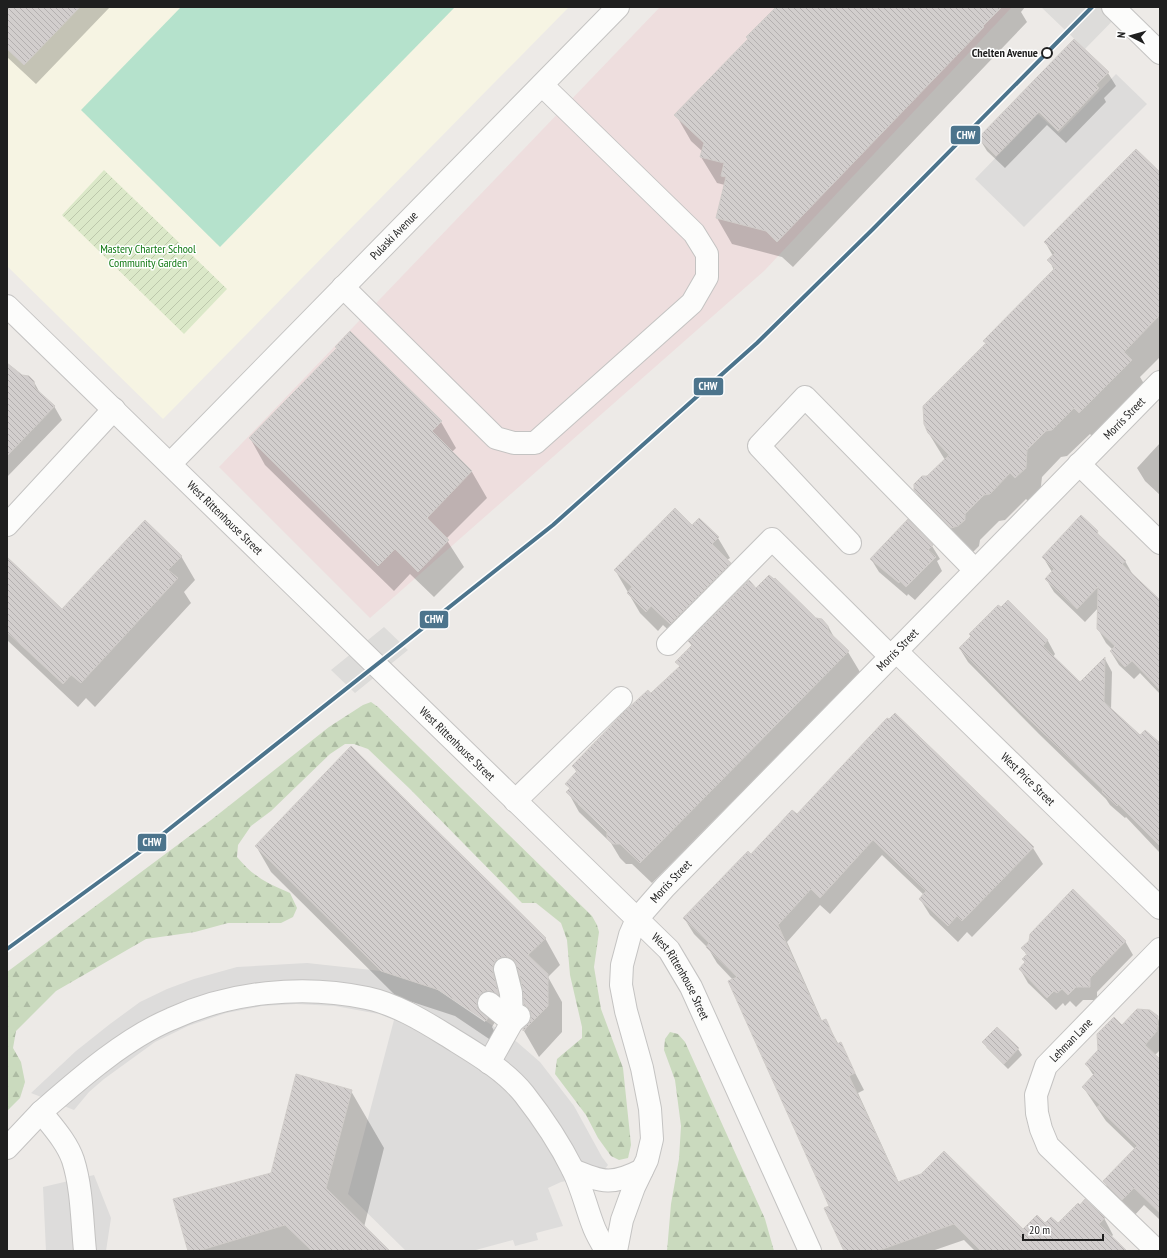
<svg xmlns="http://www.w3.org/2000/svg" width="1167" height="1258" viewBox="0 0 1167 1258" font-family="'PT Sans Narrow',sans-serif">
<defs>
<pattern id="forest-firs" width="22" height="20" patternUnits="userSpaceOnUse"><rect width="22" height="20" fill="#cadabe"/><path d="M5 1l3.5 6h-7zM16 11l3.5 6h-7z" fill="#adbba3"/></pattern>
<pattern id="garden-furrows" width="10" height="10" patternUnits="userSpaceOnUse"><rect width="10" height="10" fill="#dbe8c8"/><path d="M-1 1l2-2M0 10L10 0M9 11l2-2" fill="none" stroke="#bcc7ab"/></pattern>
<pattern id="building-back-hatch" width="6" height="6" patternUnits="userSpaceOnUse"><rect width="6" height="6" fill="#d2cecd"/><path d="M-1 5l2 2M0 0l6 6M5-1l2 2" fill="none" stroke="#b4b0b0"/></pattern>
</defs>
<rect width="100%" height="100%" fill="#edeae7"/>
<path fill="#eedede" d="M660,7H1012L765,270L370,618L219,467Z"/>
<path fill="#f6f4e3" d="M7,7H569L163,419L7,266Z"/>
<path fill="url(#forest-firs)" d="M371,702L378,707L592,916L597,925L599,932L594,967L601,1009L623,1068L630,1135L631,1145L628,1158L619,1160L611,1156L598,1138L586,1115L555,1074L557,1059L582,1038V1027L570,975L567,940L561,923L536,903H522L410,789L368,749L354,744H345L330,754L271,811L251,826L238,845L237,857C254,877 266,883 290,893L297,908L293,917L281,923H228L195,932L146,939L56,991L16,1031L13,1048L21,1062L25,1082L20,1098L7,1111V972L211,820L329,727L363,705Z
M670,1032L678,1034L685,1042L765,1219L774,1251H667L671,1204L679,1159L681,1126L675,1080L664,1050L665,1039Z"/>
<path fill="url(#garden-furrows)" d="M104,170L227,289L184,334L62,215Z"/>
<path fill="#b5e2cc" d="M181,7H455L220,247L81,110Z"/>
<path fill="#dddcdb" d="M1116,74L1147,104L1024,227L975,179L1038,114L1059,133Z
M307,963L381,971L439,990L517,1042L540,1062L574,1106L602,1157L608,1165L600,1175L561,1182L548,1188L563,1226L536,1233L538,1240L515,1246L513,1240L472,1251H406L348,1194L394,1020L379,1014L335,1006L296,1004L262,1006L226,1013L188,1026L155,1042L104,1079L89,1092L74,1110L31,1093L76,1051L110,1024L140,1002L167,989L194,979L237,967Z
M94,1175L111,1218L106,1251H46L43,1187Z"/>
<path fill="#dddcda" d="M1041,7H1126L1085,49Z
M384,627L408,650L355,693L331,670Z"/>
<path fill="#0003" fill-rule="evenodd" d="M7,7H110L36,84L7,57Z
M777,7H1025L1021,12L1027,22L793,267L782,257L732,244L717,218L725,185L717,183L701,157L703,152L691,141L676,115L749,40Z
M1108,73L1116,86L1104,98L1106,102L1066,143L1047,125L1005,168L987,151L979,138Z
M1160,174V357L1140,377L1146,387L1095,439L1090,434L1067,456L1061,457L1042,477L1040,494L1031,504L1026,499L1005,520L999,521L980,540L979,546L973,552L967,554L930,517L915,490L945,460L928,432L986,344L984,341L1054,270L1049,260L1053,256L1045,242Z
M336,347L441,422L456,448L452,452L472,472L487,498L446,539L464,567L434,597L410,574L394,591L265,465L250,438L338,349Z
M7,364L22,376L34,382L41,395L54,406L62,420L7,477Z
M1160,443V495L1145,481L1137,468Z
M692,526L718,538L730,558L727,560L741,584L682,643L663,625L658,631L640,613L615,570Z
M1097,532L1102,539L1125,561L1133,575L1160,602V694L1140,673L1134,679L1119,665L1111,652L1113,650L1106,643L1098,629L1099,607L1085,622L1054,592L1046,579L1052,572L1043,557Z
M932,546L940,559L937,561L942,571L915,600L908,594L907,596L879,572L871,559Z
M181,556L195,580L184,592L191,603L95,707L86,698L78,707L7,640V570L62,611Z
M756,589L828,626L835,639L848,652L860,672L652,883L632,864H626L620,858L611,843L579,812L568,792L570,789L567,784L577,773L573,766L680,667L677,662L692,646L689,642ZM578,802L611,834L610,835L578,804Z
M1008,601L1048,641L1055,654L1053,657L1080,683L1105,659L1112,672L1111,710L1160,761V853L1126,817L1125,818L1110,805L1106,799L1039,734L968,662L960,649Z
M797,815L1033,848L1043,864L972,937L967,932L958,942L930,915L920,899L924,895L882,855L830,914L820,905L787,942L822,1021L825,1020L839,1045L840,1044L864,1090L858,1093L899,1183L1023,1230L1045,1224L1058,1225L1104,1218L1113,1235L1111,1237L1123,1251H975L964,1240L932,1251H845L830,1206L733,980L717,963L708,948L694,934L684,918Z
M256,846L545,938L560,965L548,977L562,1002V1032L539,1057L524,1031L532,1021V1017L525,1004L522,983H518L492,1027L502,1045L501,1047L455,1016L397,997L271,872ZM436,987L485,1019V1022L435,988Z
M1125,941L1133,955L1097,992V1000H1083L1076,1007L1070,1001L1065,1006L1063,1003L1056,1010L1028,983L1020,969L1026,963L1027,956L1023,949Z
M1157,1017L1160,1022V1050L1155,1055L1160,1060V1220L1144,1205L1133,1217L1114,1199L1104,1181L1135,1149L1106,1121L1083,1087L1094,1076L1086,1064L1122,1026Z
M997,1028L1018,1049L1022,1055L1008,1069L987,1048L983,1042Z
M351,1091L384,1148L364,1227L389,1251H189L271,1174Z"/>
<path fill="url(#building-back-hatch)" stroke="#d0ccc9" d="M7,7H80L24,65L7,49Z
M776,7H1002L983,26L984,27L777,242L766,231L716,218L726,177L721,176L724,163L700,157L704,143L674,115L748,39L746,37Z
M1074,39L1109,72L1096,85L1099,88L1058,131L1039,112L996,156L978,138Z
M1136,149L1160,172V315L1124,352L1132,360L1079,413L1074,408L1052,430L1046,431L1027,450L1026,468L1015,478L1010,473L990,494L984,495L965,514V520L958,526L951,528L914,490V484L922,476H927L949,455L928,433L924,424L923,406L986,343L983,341L1055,268L1047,260L1055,253L1044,242Z
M350,331L442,421L432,431L472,471L427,518L449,540L418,572L395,549L378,566L249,438L337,348L335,347Z
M7,363L22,375L29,376L34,381L35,388L55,406L7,456Z
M675,508L692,525L699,518L719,537L712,544L731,563L670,624L651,606L646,612L627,593L632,587L614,570Z
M1081,515L1098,531L1097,533L1126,561L1122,564L1160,600V690L1132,661L1125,667L1110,651L1115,646L1097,629L1098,587L1077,609L1045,579L1054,569L1042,557Z
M908,519L933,545L928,550L936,557L906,587L900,581L899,583L870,559Z
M145,520L182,556L168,570L178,578L81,683L71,675L63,684L7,632V557L62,609Z
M769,575L774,579L775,578L816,618L822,619L828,626V631L849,651L640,863L620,844H613L607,838V831L566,792L570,788L565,784L577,771L572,766L624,712L648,690L651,693L680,666L675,662L692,645L688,641L749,580L756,588Z
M1008,600L1048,640L1043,646L1080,682L1105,657L1104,702L1140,735L1145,730L1160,743V846L1118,804L1117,806L1102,792L1103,790L1015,706L959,648L971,636L969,634L998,605L1001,607Z
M895,713L1034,847L962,921L957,916L948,926L919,899L926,891L873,840L820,898L811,889L778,925L821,1021L826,1019L837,1044L841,1042L855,1073L849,1076L898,1182L921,1174L944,1151L1023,1229L1037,1215L1045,1223L1051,1217L1058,1223L1078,1203L1080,1205L1085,1199L1105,1218L1099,1224L1127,1251H981L954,1224L877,1251H844L824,1208L829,1206L728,981L737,977L706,947L709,943L683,918L748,851L751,854L792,810L797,814L887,718L889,719Z
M351,746L546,938L528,955L548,974V1006L523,1031V1029L531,1020V1014L529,1008L524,1005L521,980L514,960L508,957H502L496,960L493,966V972L499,995L491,991H485L480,995L477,1001V1008L488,1018L486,1021L439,990L381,971L255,846Z
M1073,889L1126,941L1090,978V987H1076L1068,995L1062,989L1057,993L1054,991L1047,998L1019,969L1025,962L1022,959L1027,954L1021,948L1029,941L1030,934Z
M1137,1009L1150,1010L1158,1016L1157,1031L1145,1045L1160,1059V1213L1134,1188L1122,1200L1103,1181L1137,1146L1097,1107L1100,1105L1082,1087L1095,1073L1085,1064L1098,1050L1097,1034L1114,1017L1122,1025Z
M997,1027L1019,1048L1004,1064L982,1042Z
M296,1074L352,1090L326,1188L390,1251H312L285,1225L198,1251H188L173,1199L271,1173Z"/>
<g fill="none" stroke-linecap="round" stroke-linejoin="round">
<defs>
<g id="minor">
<path d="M1113,7L1160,53"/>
<path d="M343,287L496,438L514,443H535L692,303L707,277V254L694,233L542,85"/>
<path id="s1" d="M7,306L669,950L691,987L810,1251"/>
<path id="s2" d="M170,464L618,7"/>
<path d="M1079,464L1160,543"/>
<path d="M7,525L114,409"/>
<path d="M850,543L759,446L805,397L975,570"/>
<path d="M668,644L772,539L890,656"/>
<path id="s3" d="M896,651L1160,908"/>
<path d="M515,801L621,698"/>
<path d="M489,1003L512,1022L519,1016"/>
<path d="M489,1063L512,1022L511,993L505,969"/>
<path d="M7,1148L41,1112"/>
<path d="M573,1170C603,1183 613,1185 642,1170"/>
<path d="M85,1251C82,1222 82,1188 73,1160C67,1142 52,1126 41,1112C79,1079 124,1039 171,1019C230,992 302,984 367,998C395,1004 422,1020 446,1035C473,1052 504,1069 524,1094C542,1117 560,1144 573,1170C582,1188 586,1207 593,1225C596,1234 602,1243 606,1251"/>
<path id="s4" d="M616,1251L622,1220L634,1187L647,1160L652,1139L650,1109L642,1068L626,1011L621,985L622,965L630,935L637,919L665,887L1160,382"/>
<path id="s5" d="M1157,1251L1048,1146L1041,1129L1037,1113L1036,1095L1046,1066L1160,949"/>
</g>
</defs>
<use href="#minor" stroke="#c4c3c2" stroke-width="24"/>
<use href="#minor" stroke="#fcfcfb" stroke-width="22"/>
<defs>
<path id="rail-1" d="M7,949L144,849L553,525L757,343L873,229L1092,7"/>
</defs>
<use href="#rail-1" stroke="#fff" stroke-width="7"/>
<use href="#rail-1" stroke="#4c748c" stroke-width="4"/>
</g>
<circle fill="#fff" stroke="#1f1f1f" stroke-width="2" cx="1047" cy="53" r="5"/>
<g text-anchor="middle" stroke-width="3" stroke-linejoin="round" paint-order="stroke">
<g font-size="12" font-weight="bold" fill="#1f1f1f" stroke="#fff" text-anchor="end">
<text x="1038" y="57">Chelten Avenue</text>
</g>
<g font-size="12" fill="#1f1f1f" stroke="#fff">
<text dy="4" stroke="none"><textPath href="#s2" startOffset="320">Pulaski Avenue</textPath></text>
<text dy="4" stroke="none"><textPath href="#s4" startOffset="1043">Morris Street</textPath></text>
<text dy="4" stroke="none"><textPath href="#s1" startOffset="304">West Rittenhouse Street</textPath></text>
<text dy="4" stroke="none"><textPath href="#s4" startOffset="719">Morris Street</textPath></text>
<text dy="4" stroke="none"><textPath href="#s1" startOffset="628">West Rittenhouse Street</textPath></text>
<text dy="4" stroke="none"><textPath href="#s3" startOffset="184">West Price Street</textPath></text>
<text dy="4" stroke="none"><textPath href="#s4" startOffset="395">Morris Street</textPath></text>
<text dy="4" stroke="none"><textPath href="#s1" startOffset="952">West Rittenhouse Street</textPath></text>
<text dy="4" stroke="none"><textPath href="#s5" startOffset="271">Lehman Lane</textPath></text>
</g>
<g font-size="12" fill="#117914" stroke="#fff">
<text x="148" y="253">Mastery Charter School<tspan x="148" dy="14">Community Garden</tspan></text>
</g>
</g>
<g stroke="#fff" stroke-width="1.5">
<rect x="950" y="125" width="31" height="20" rx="4" fill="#4c748c"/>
<rect x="693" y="377" width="31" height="19" rx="4" fill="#4c748c"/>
<rect x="419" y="610" width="30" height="19" rx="4" fill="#4c748c"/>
<rect x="137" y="833" width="30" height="19" rx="4" fill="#4c748c"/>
</g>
<g font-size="11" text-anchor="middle" font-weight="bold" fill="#fff">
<text x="966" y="139">CHW</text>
<text x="708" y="390">CHW</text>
<text x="434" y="623">CHW</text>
<text x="152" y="846">CHW</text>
</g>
<rect width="1167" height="1258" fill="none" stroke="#1f1f1f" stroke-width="16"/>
<g transform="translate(1131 36) rotate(276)" stroke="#ffffff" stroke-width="3" paint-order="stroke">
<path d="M0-3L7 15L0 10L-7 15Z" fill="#1f1f1f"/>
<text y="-6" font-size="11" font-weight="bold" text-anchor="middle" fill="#1f1f1f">N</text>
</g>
<path d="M1023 1234v6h80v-6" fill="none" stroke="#1f1f1f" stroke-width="2"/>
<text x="1029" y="1234" font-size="12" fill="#1f1f1f" stroke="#ffffff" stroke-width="3" paint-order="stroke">20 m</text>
</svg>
